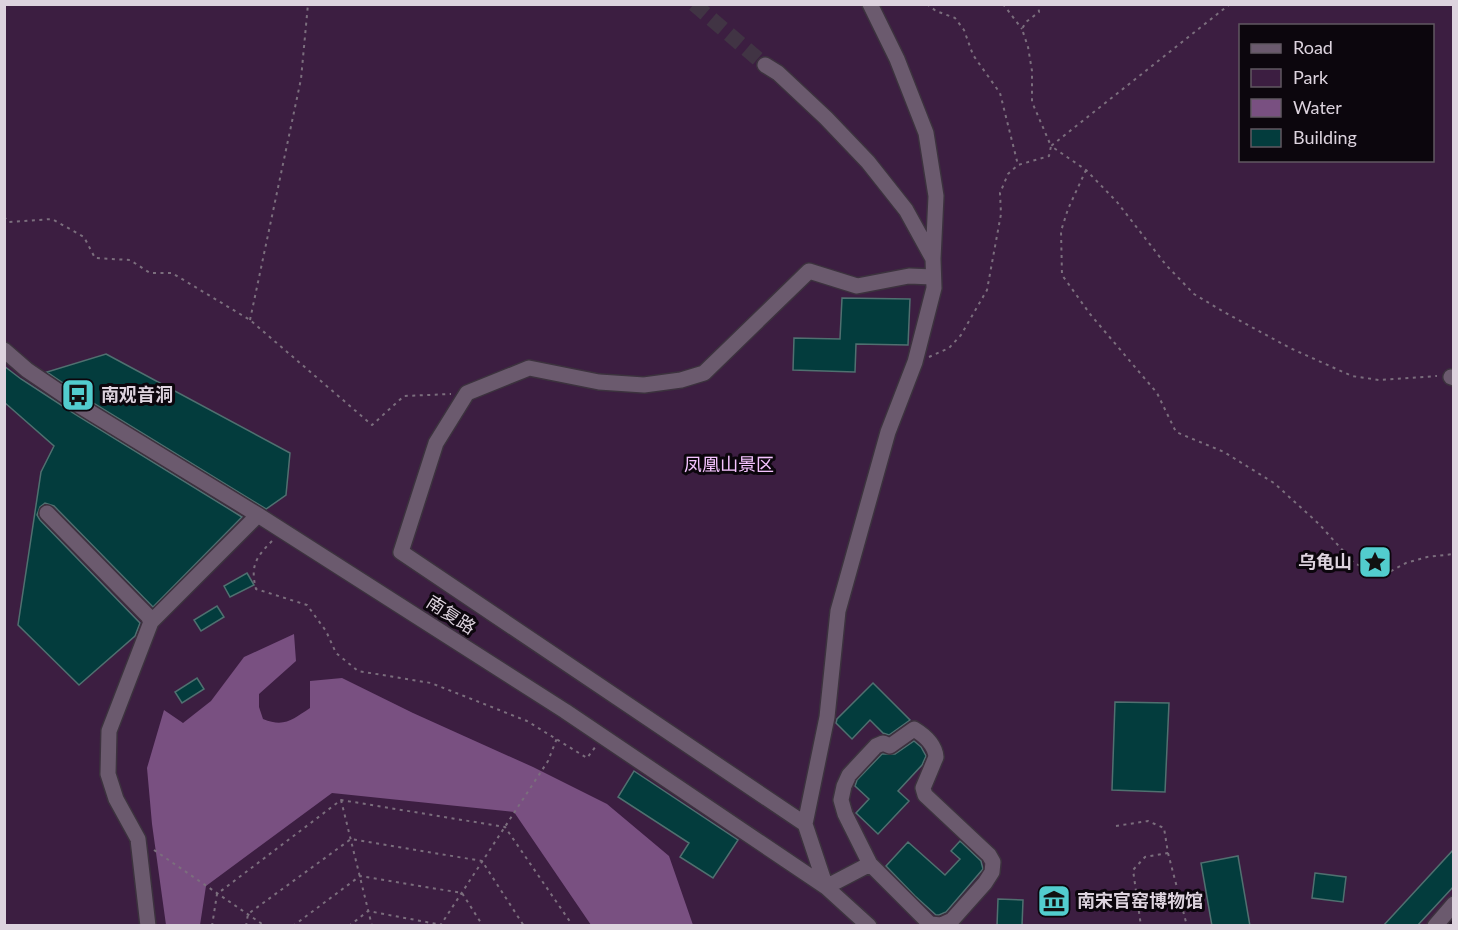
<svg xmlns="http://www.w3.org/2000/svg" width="1458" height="930" viewBox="0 0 1458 930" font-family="Lato,'Noto Sans SC',sans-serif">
<rect width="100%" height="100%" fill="#261829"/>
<path fill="#3c1e41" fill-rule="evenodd" d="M5,5H1453L1454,918L1447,925L5,926ZM1240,26H1432V160H1240Z"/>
<path fill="#795081" d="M294,634L296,661L259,694V707L263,719C285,728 293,719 310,708V681L342,678L413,713L533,767L607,804L669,856L693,925H591L514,812L332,793L206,886L200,925H166L152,824L147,768L164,710L183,723L211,701L244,657Z"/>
<path fill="#033c3d" stroke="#507070" stroke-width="1.5" d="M842,298L910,299L908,345L856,344L855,372L793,370L794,338L840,339Z
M106,354L290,453L286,495L266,509L85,398L47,372Z
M4,366L21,379L75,414L242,517L153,607L54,506L45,503L40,507L37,515L40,520L140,623L135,636L79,685L18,625L41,472L54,446L4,402Z
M247,573L254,585L230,597L224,586Z
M217,606L224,617L201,631L194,620Z
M197,678L204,689L182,703L175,692Z
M873,683L910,720L889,735L883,733L870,720L852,739L836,723L837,719Z
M1115,702L1169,703L1165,792L1112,790Z
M914,741L921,747L926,756L922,765L898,791L909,801L878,834L856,813L869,799L855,786L857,780L882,754H895Z
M634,771L738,840L713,878L680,857L689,843L618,797Z
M960,841L981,861L983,869L946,912L939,915H936L915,896L886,866L908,842L945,875L960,859L951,851Z
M1454,849V886L1417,926H1383Z
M1238,856L1250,926H1212L1201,863Z
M1315,873L1346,877L1343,902L1312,898Z
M998,899L1023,900L1022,926H997Z"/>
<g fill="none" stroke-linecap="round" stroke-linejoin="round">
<path stroke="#413444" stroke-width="15" stroke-dasharray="15 8" stroke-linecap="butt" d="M694,4L765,65"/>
<defs>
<path id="minor" d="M870,4L897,59L926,133L936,196L933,259
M765,65L778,73L826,118L868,162L906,210L933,259L934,288L915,362L888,432L838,611L827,717L805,824L826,887L870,864
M4,350L27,370L80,406L258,515L565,711L826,887L869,926
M1451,377L1454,378
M47,513L148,616L151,622
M914,729C924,735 935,745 936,757L923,788L925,795L989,855L993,862L992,872L985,883L952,920L941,925L930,924L870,864L845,814L841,800L844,786L849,775L876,746L883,743L890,746Z
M805,824L401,552L436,443L467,393L529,368L599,382L644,385L681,380L704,373L809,271L857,286L909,276L933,277
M148,926L138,839L116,799L108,774L109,731L151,622L258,515
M1435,926L1454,904"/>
</defs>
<use href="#minor" stroke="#3c323e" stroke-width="18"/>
<path stroke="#7b6e7d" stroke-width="2" stroke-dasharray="3 4.5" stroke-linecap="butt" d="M927,4L936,11L955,18L964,30L973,55L1000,93L1018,165
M1003,4L1022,29
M1230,4L1051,146L1086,170L1117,202L1166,265L1194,294L1224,312L1290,348L1352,376L1379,380L1437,376
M1086,170L1068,209L1061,231L1062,275L1090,314L1157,393L1176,432L1224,452L1274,483L1319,524L1354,563L1382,576L1406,563L1427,557L1454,554
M4,217L9,222L52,219L84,237L95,258L130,260L150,273H172L250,320L372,425L404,396L451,394
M250,320L301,79L308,4
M929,357L949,348L961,335L987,290L1001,214L1000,193L1008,174L1018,165L1049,156L1051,146L1032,102V71L1028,47L1022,29L1026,22L1039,12L1038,4
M272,541C256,557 250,566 256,589L307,605L326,631L336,653L358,671L431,683L527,721L587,758L596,746
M341,800L372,926
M1116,826L1148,821L1164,828L1168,853L1145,857L1133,870L1141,926
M154,850L265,926
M1168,853L1187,926
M212,926L217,894L341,800L505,827L573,926
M246,926L248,914L351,839L482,861L524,926
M293,926L360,876L462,893L483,926
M349,926L368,911L442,925
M440,926L548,761L557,738"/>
<use href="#minor" stroke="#6b5a6e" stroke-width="15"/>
</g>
<defs>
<symbol id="bus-square" viewBox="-11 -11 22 22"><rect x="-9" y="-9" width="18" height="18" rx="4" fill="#52cdce" stroke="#0c060d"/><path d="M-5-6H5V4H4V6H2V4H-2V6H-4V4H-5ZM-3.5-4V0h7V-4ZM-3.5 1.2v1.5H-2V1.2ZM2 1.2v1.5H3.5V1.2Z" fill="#111"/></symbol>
<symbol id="sight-square" viewBox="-11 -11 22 22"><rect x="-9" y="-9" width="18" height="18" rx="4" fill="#52cdce" stroke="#0c060d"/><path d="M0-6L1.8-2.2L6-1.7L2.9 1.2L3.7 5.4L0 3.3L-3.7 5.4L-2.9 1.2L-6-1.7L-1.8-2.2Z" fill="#111"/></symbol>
<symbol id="museum-square" viewBox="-11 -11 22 22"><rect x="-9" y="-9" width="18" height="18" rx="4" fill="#52cdce" stroke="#0c060d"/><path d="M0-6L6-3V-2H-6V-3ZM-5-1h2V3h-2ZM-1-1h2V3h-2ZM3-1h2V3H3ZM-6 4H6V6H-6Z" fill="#111"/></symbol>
</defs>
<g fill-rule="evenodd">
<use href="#bus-square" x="59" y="376" width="38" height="38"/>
<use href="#sight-square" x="1356" y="543" width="38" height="38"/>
<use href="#museum-square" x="1035" y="882" width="38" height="38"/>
</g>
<g text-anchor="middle" stroke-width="6" stroke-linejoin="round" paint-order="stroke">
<g font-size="18" font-weight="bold" fill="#ddd3de" stroke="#0c060d" text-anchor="start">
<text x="101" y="401">南观音洞</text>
<text x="1352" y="568" text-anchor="end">乌龟山</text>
<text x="1077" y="907">南宋官窑博物馆</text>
</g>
<g font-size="18" fill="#f5c3ff" stroke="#0c060d">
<text x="729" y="471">凤凰山景区</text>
</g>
<g font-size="18" fill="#ddd3de" stroke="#0c060d">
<text transform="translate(451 615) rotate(33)" y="6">南复路</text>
</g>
</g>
<rect width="1458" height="930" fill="none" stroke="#ddd3de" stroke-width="12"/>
<rect x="1239" y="24" width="195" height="138" fill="#0c060d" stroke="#605861" stroke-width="1.5"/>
<rect x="1251" y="44" width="30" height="9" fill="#6b5a6e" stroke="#605861" stroke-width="1.5"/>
<text x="1293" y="54" font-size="18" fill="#ddd3de">Road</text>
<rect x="1251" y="69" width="30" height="18" fill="#3c1e41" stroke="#605861" stroke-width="1.5"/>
<text x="1293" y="84" font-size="18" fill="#ddd3de">Park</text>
<rect x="1251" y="99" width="30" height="18" fill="#795081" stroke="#605861" stroke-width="1.5"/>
<text x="1293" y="114" font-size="18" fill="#ddd3de">Water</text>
<rect x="1251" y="129" width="30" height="18" fill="#033c3d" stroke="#605861" stroke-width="1.5"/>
<text x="1293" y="144" font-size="18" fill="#ddd3de">Building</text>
</svg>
